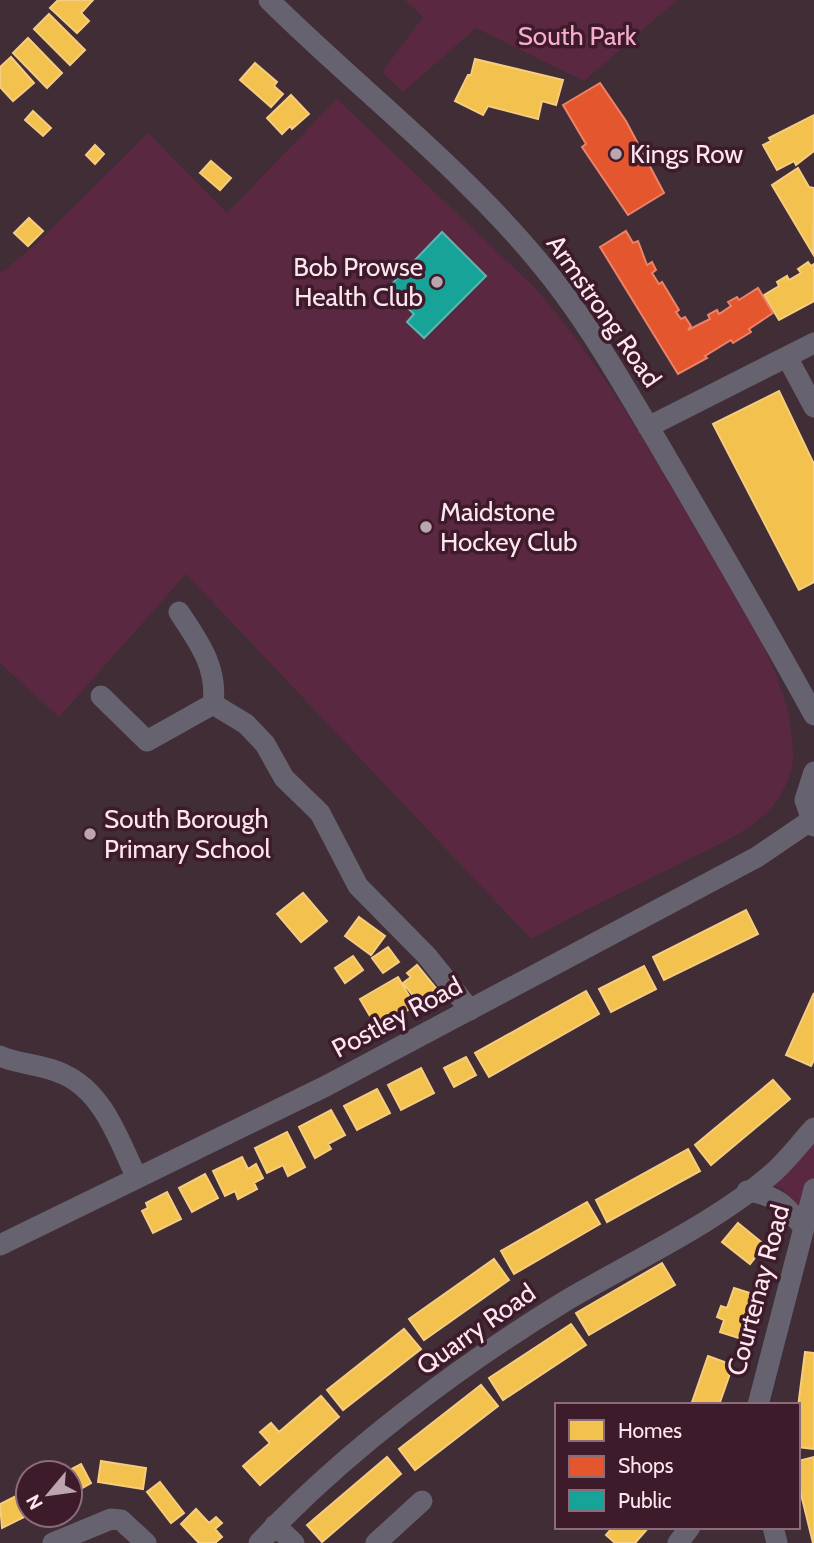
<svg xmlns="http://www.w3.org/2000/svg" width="814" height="1543" viewBox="0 0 814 1543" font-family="Cabin,sans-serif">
<rect width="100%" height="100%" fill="#412d36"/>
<path fill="#5b2841" d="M405,0H677L584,81L476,28L403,92L382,72L423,17Z
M337,99L535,288C601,363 651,452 701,538C738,603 793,677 793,755C794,771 784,791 775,803C754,831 712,847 681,863C631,888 580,912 531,939L186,574L59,717L0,663V274L38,242L148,133L227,213Z
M814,1142V1176L805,1207L799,1208L783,1189L772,1185Z"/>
<path fill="#f2c14e" stroke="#f6cc7f" stroke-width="2" d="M58,0H93L81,13L89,21L77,33L50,8Z
M49,14L85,50L70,65L34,29Z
M28,38L62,73L47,88L13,53Z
M11,57L34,83L13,101L0,87V67Z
M475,59L563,80L556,105L542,101L538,119L488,106L483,115L455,101L468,75H471Z
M255,63L277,82L274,86L283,94L271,107L240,80Z
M291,95L309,114L292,129L290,126L282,134L267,118Z
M33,111L51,128L43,136L25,120Z
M814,115V151L796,165L794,161L777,170L763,145L771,141L769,138Z
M95,145L104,154L95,164L86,155Z
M211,161L231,178L220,190L200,173Z
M798,168L809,187L814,188L813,254L772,185Z
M29,218L43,231L28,246L14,233Z
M808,262L811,266L814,264V301L779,320L764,295L779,286L777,282L787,276L789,280L801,273L798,269Z
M779,391L814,464V582L799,590L713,424Z
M303,893L327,921L301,942L277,914Z
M746,910L758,934L664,980L653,957Z
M359,917L385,936L371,955L345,936Z
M388,947L399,962L383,973L372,958Z
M353,956L363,970L345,983L335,968Z
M417,965L436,988L418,1002L403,983L411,977L407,973Z
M644,966L656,989L611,1012L599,989Z
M398,977L415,1006L377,1028L360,999Z
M586,991L599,1014L489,1077L475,1053Z
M814,993V1060L811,1066L786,1055Z
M466,1057L476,1075L454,1087L444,1068Z
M421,1068L434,1093L401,1110L388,1085Z
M773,1080L790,1099L711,1165L695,1145Z
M377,1089L390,1113L357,1130L344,1106Z
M331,1110L345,1135L328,1144L331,1149L315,1158L299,1127Z
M287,1132L305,1167L288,1176L283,1165L267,1173L255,1148Z
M688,1149L700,1171L607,1222L596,1200Z
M242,1157L248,1169L256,1164L263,1178L254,1183L257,1189L238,1199L235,1191L225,1196L213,1171Z
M205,1174L218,1198L192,1212L179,1188Z
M167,1192L181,1219L153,1233L142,1211L148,1208L146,1203Z
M587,1202L600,1224L514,1274L501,1251Z
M738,1223L765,1245L750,1264L722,1242Z
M494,1259L509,1280L424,1340L409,1319Z
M662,1263L675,1285L589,1335L576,1313Z
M734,1288L759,1296L745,1340L720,1332L724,1320L717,1317L721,1306L727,1308Z
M571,1324L586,1345L503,1400L489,1378Z
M404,1329L421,1349L343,1410L327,1390Z
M805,1352L814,1353V1449L798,1447V1407Z
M708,1356L733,1365L719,1405H691Z
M481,1385L498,1406L415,1470L399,1449Z
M321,1396L339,1417L260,1485L243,1466L270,1443L260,1432L271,1423L279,1432Z
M387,1457L401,1474L322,1542L307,1525Z
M814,1457V1543H813L798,1482V1461Z
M101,1461L146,1468L143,1489L98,1482Z
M81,1464L91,1483L70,1495V1473H64Z
M160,1482L184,1513L171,1523L147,1492Z
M18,1495L28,1515L2,1528L0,1504Z
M196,1509L209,1523L216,1517L222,1523L215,1529L222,1537L215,1543H199L181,1524Z
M613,1527H649L635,1543H615L606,1535Z"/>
<path fill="#e4572e" stroke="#ec8268" stroke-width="2" d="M600,83L626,121L664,193L628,215L582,147L586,144L563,105Z
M626,231L633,243L638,241L647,265L652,262L656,270L652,273L659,284L662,282L679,310L676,312L681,319L685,317L691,326L688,330L710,319L708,315L717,310L719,314L731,306L728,302L737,297L739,300L758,288L773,313L749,329L751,332L733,343L731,340L705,356L707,358L678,374L600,247Z"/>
<path fill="#17a398" stroke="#5cb7b2" stroke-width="2" d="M442,232L486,276L424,338L407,322L414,314L387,289Z"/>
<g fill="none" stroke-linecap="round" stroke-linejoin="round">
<path stroke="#676270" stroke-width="21" d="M269,0C358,88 460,166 539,262C587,319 623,385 661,448C713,537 765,625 814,715
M787,357L814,407
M648,427L814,343
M179,612C198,641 218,667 213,704
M101,696L147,741L213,704L246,724L265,744L284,778L320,813L358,886L427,956L470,1010
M814,772L805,800L814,826
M0,1056C20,1065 43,1064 63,1074C104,1092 119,1141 137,1178
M747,1191C778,1196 784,1204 804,1228
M0,1245L326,1086L757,857L810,821
M758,1405L814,1189
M275,1525L294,1543
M773,1527L777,1543
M53,1543L111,1519L121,1520L146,1543
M259,1543C345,1451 459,1366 567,1300C633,1261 718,1222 775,1171C789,1158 801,1142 814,1128
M376,1543L422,1501
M678,1543L690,1527"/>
</g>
<g fill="#bca5af" stroke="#3d1b2b" stroke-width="2.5">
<circle cx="616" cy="154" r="7"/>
<circle cx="437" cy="282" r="7"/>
<circle cx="426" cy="527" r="7"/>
<circle cx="90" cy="834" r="7"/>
</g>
<g text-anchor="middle" stroke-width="7" stroke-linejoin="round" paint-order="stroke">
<g font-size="26" fill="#f8adcd" stroke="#3d1b2b">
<text x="577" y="45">South Park</text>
</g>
<g font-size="26" fill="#fee6f0" stroke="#3d1b2b" text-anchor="start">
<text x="630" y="163">Kings Row</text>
<text x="423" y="276" text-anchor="end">Bob Prowse<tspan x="423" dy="30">Health Club</tspan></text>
<text x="440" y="521">Maidstone<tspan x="440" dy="30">Hockey Club</tspan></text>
<text x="104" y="828">South Borough<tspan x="104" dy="30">Primary School</tspan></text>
</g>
<g font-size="26" fill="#fee6f0" stroke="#3d1b2b">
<text transform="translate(604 311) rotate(55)" y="9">Armstrong Road</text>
<text transform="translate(397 1017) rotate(-28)" y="9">Postley Road</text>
<text transform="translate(758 1290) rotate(-75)" y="9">Courtenay Road</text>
<text transform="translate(476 1329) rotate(-35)" y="9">Quarry Road</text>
</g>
</g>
<rect x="555" y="1403" width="245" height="126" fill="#3d1b2b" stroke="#8a6c7a" stroke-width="2"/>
<rect x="569" y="1420" width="35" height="21" fill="#f2c14e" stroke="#8a6c7a" stroke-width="2"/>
<text x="618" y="1438" font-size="21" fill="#fee6f0">Homes</text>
<rect x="569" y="1456" width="35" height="21" fill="#e4572e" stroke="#8a6c7a" stroke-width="2"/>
<text x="618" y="1473" font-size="21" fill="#fee6f0">Shops</text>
<rect x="569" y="1490" width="35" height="21" fill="#17a398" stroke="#8a6c7a" stroke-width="2"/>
<text x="618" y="1508" font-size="21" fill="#fee6f0">Public</text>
<g transform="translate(49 1494) rotate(241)"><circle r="33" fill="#3d1b2b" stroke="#8a6c7a" stroke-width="2"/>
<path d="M0-5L12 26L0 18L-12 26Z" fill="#bca5af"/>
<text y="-10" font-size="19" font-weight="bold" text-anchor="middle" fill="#fee6f0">N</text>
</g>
</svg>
